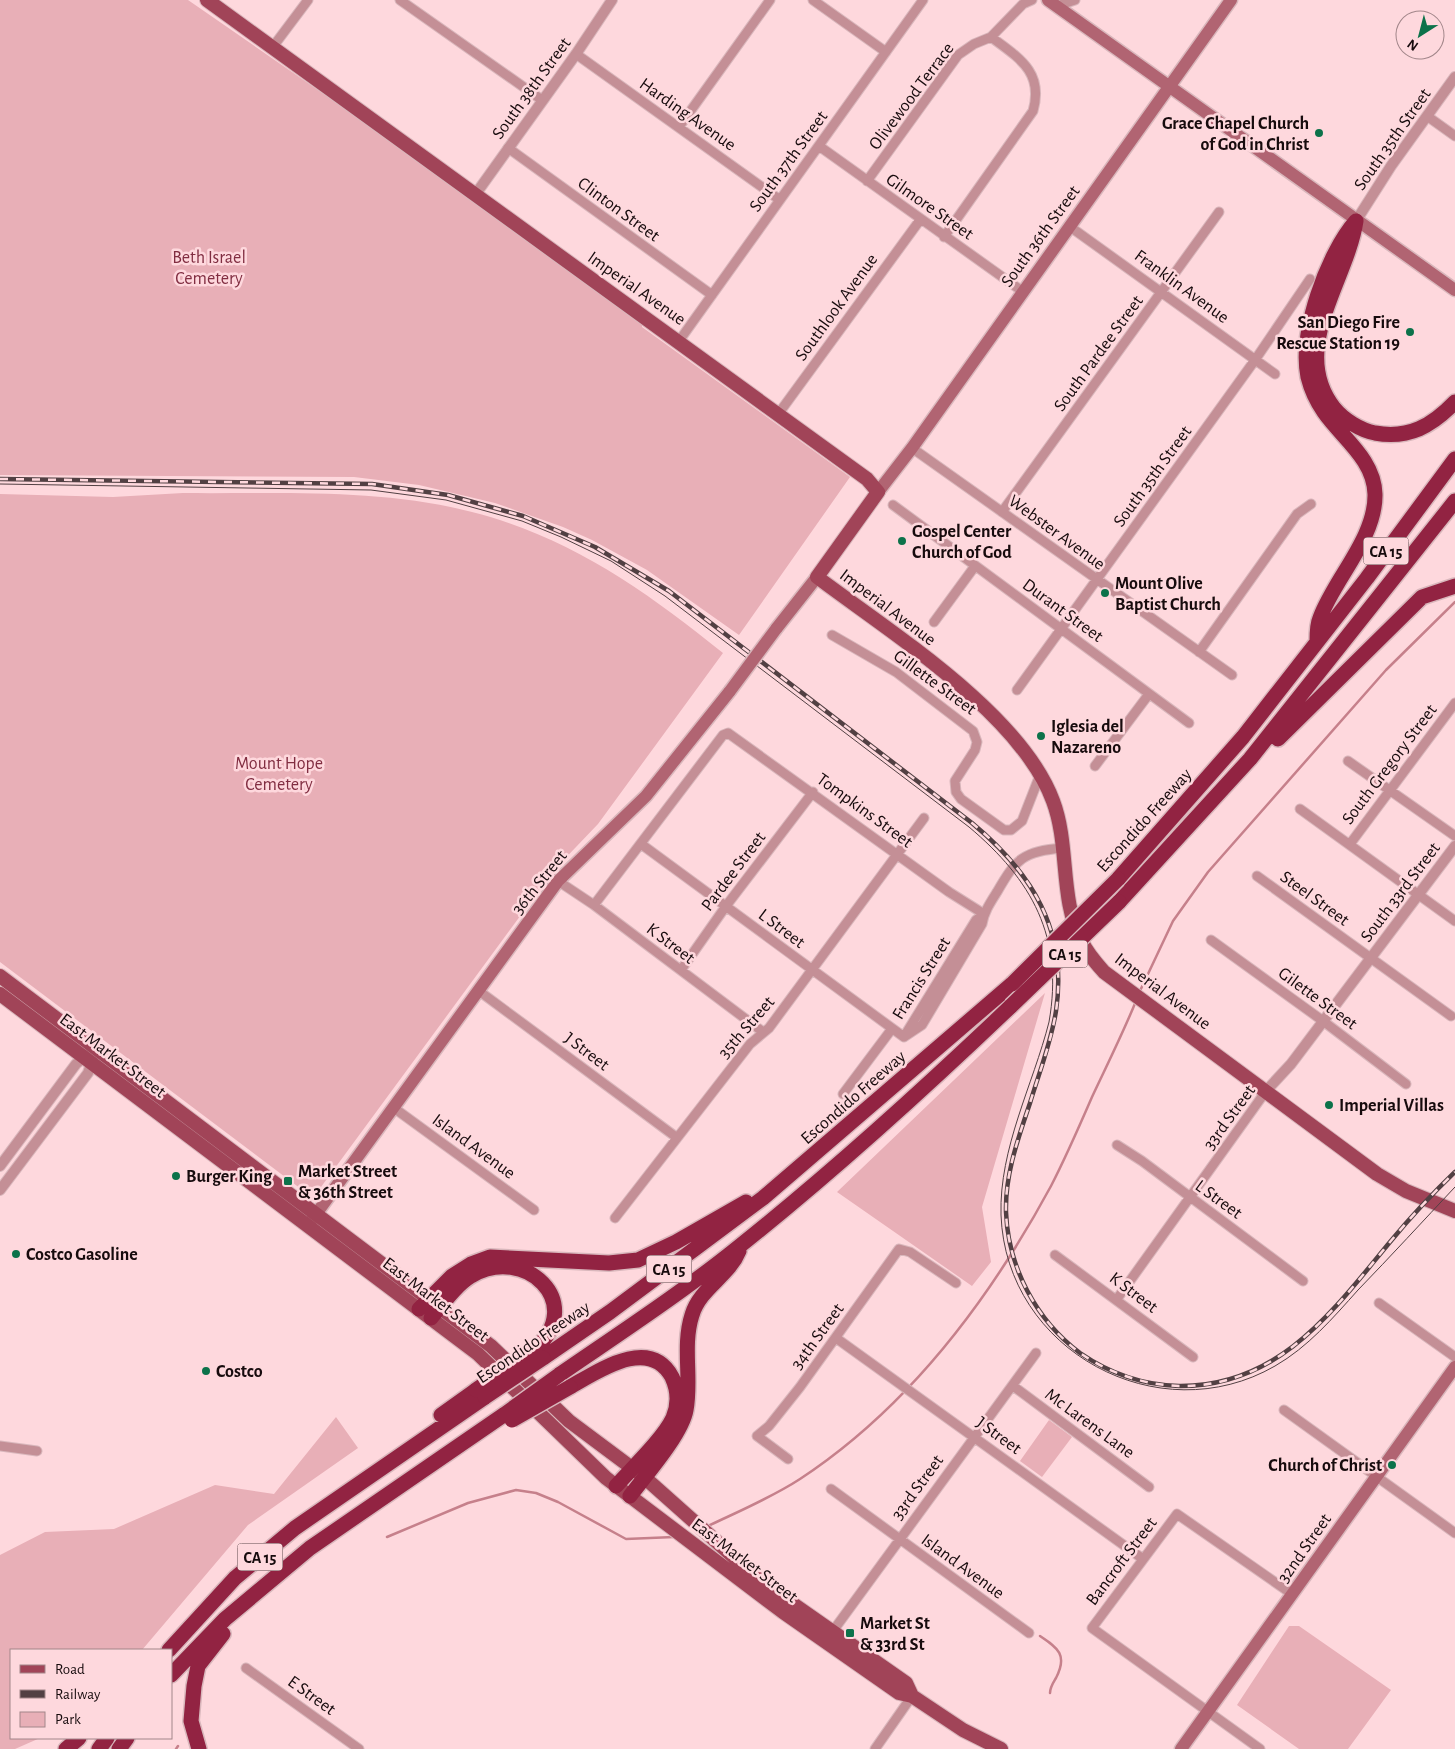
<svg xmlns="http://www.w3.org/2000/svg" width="1455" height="1749" viewBox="0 0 1455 1749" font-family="'Alegreya Sans',sans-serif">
<rect width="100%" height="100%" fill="#fed8dd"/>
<path fill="#e8afb7" d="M0,0H188L357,117L642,323V327L850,477L739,635L647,570L592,540L563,527L495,503L419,485L354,477L0,475Z
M183,493C279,494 379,488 472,512C570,537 646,591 723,653L598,824L554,870L321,1187L305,1192L0,962V494L113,497Z
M1045,993L982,1207L991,1262L972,1286L837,1192Z
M336,1417L358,1448L248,1525L142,1650H11V1738H40L15,1749H0V1555L45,1532L114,1529L215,1485L274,1494Z
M1049,1420L1072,1437L1042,1477L1020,1461Z
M1289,1626H1299L1391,1690L1348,1749H1299L1237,1705Z"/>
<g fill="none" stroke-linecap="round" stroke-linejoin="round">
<path stroke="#c6808b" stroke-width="2.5" d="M1139,993L1173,921L1208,872L1386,670L1455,602
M706,1527C737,1512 771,1498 800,1479C908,1408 990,1299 1051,1186C1066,1157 1079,1127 1092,1097C1107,1065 1123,1033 1136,1001
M387,1537L468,1503L516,1490L536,1493L558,1502L626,1539L674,1537
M1040,1636C1058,1648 1068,1655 1056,1678C1053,1683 1050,1687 1050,1693
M176,1749L178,1746"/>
<defs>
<path id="minor" d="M400,0L542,100
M813,0L886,52
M1057,6L1075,0
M272,48L308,0
M576,54L780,200
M1427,116L1455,136
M679,127L770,0
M819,146L1022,291
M508,148L712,295
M867,181L958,55L974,44L991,37L1023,4L1032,0
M1069,226L1275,374
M944,237L1033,111C1044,72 1019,58 991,37
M679,341L923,0
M779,413L920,220
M912,448L1232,675
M893,505L1189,723
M1002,512L1219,212
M934,622L975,566
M832,635L896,672L973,731L977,742L975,750L955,781L956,792L961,799L1004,830H1011L1022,821L1040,775
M1199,652L1297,514L1311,504
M1017,690L1255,360L1310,279
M1348,761L1455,836
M1095,766L1149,694
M1300,809L1455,921
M641,844L904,1037
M1350,844L1455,703
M1257,876L1451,1016
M558,881L594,905L763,1032
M594,905L723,735L728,733L949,892L984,914
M1211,940L1323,1021L1406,1084
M681,970L726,906L813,792
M479,991L676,1137
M905,1035L976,920L984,914
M904,1037L922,1025L982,924C984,912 990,903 997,892C1016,859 1023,851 1063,848
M843,1094L891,1030
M394,1108L534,1210
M1117,1145L1142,1161L1303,1281
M615,1218L750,1044L769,1028L924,818
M1055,1255L1193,1357
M1117,1299L1266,1091
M1379,1303L1455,1357
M836,1338L1143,1559
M1013,1386L1149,1487
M1284,1410L1455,1533
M0,1446L37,1451
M788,1459L757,1436L769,1426L800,1387L899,1249L910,1252L956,1283
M831,1489L1029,1633
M830,1635L1036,1353
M246,1668L359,1749
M875,1749L912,1696
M1260,1749L1092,1628L1177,1514L1292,1594"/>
<path id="tertiary" d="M475,195L576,54L612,0
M1356,221L1391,166L1455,77
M1266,1091L1291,1064L1455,846
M0,1166L76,1064L89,1053
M0,1190L88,1073L93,1058"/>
<path id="secondary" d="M1048,0L1455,290
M878,492L912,448L1231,0
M776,629L817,577
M311,1221L558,881L646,796L730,691
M1181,1749L1455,1367"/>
<path id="primary" d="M207,0L867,479L878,492L817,577C890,632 1021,714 1053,801C1070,846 1059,899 1082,942C1087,953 1096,963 1104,972L1377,1174L1406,1191L1455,1211
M0,976L491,1346L569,1421L644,1477L763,1583L906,1683L912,1696
M0,994L478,1354L606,1478L783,1612L899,1693L912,1696L963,1730L1001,1749"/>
<path id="motorway" d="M1356,221C1347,281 1288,349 1334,408C1344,420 1360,430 1375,433C1409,439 1432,426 1455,402
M1317,641C1317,634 1317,625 1320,618C1334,579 1376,538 1375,494C1374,459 1342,438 1324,412C1317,402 1311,389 1308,377C1299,333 1327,254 1356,221
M1278,739L1422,597L1455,586
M1118,879L1243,737L1367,578L1455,459
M1119,902L1250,759L1455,501
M419,1309L452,1276L471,1264L490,1257L609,1263L638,1260L676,1242L746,1202
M431,1318C443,1304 455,1286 471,1276C525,1244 587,1303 535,1349
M543,1358L610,1312L763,1198L1012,984
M559,1375C620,1333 683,1292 741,1245C835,1170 924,1089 1011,1006
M570,1387C597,1372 649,1335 672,1377C678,1390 679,1404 673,1418C663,1439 632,1468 616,1486
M441,1415L476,1390
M630,1496C645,1476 682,1434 686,1410C692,1379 682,1346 692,1315C700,1288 729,1276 739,1251
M169,1650L235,1578L295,1528L485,1397
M171,1675L225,1619L310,1548L505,1414
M66,1749L79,1738
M99,1749L107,1738
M119,1749L127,1738
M199,1749L191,1721L194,1686L198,1666L223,1634"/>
</defs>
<use href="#minor" stroke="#d9b7bc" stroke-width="11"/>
<use href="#tertiary" stroke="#d9b7bc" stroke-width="12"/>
<use href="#secondary" stroke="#d9b7bc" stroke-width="15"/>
<use href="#primary" stroke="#d9b7bc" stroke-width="16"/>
<use href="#motorway" stroke="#d9b7bc" stroke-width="18"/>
<use href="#minor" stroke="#c48f96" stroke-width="9"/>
<use href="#tertiary" stroke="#c48f96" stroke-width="10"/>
<use href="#secondary" stroke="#b16472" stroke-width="12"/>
<use href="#primary" stroke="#a14458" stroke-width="14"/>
<use href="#motorway" stroke="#922342" stroke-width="15"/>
<path stroke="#524043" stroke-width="1" d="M0,484L371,490L446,500L522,521L561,537L611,561L665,596L969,827C1032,880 1064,937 1049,1022C1033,1085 999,1148 1001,1215C1006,1351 1159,1433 1275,1366C1308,1347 1333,1318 1358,1290C1391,1256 1423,1221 1455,1187"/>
<defs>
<path id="rail" d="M0,479L372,484L448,495L523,516L595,547L669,591L972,823C1032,873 1068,930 1056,1011C1051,1043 1039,1073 1030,1103C1018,1139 1005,1174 1006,1212C1008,1267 1036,1320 1080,1353C1109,1373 1144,1385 1179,1386C1279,1387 1333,1311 1390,1242C1410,1218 1432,1194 1455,1172"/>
</defs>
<use href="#rail" stroke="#524043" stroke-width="4.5"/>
<use href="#rail" stroke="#fed8dd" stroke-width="2.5" stroke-dasharray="8" stroke-linecap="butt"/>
<defs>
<path id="secondary-bridge" d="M730,691L776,629"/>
<path id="motorway-bridge" d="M1012,984L1118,879
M1011,1006L1119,902
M476,1390L535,1349
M485,1397L543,1358
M505,1414L559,1375
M512,1420L570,1387"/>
</defs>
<use href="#secondary-bridge" stroke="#d9b7bc" stroke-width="15" stroke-linecap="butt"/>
<use href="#motorway-bridge" stroke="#d9b7bc" stroke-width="18" stroke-linecap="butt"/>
<use href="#secondary-bridge" stroke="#b16472" stroke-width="12"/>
<use href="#motorway-bridge" stroke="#922342" stroke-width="15"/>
</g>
<g fill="#0c724a" stroke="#fed8dd" stroke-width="2">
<circle cx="1319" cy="133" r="5"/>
<circle cx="1410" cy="332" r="5"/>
<circle cx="902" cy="541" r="5"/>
<circle cx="1105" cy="593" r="5"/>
<circle cx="1041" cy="736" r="5"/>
<circle cx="1329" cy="1105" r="5"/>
<circle cx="176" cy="1176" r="5"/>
<rect x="283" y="1176" width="10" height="10" rx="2.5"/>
<circle cx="16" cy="1254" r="5"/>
<circle cx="206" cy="1371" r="5"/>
<circle cx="1392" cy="1465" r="5"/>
<rect x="845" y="1628" width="10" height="10" rx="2.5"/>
</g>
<g text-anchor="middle" stroke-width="5" stroke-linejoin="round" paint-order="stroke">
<g fill="#fed8dd" stroke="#5c484b" stroke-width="1">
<rect x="1363.5" y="537.5" width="45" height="27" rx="4"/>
<rect x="1042.5" y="940.5" width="45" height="27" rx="4"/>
<rect x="646.5" y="1255.5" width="45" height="27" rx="4"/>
<rect x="237.5" y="1543.5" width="45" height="27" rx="4"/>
</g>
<g font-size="16" font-weight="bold" fill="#170b0d">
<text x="1386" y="557">CA 15</text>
<text x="1065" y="960">CA 15</text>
<text x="669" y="1275">CA 15</text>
<text x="260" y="1563">CA 15</text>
</g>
<g font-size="18" fill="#170b0d" stroke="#fed8dd">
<text transform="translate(531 88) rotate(-54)" y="6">South 38th Street</text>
<text transform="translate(911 96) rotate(-53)" y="6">Olivewood Terrace</text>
<text transform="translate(688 114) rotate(35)" y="6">Harding Avenue</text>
<text transform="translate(1392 139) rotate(-55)" y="6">South 35th Street</text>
<text transform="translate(788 161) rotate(-54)" y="6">South 37th Street</text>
<text transform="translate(930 206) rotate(35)" y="6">Gilmore Street</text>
<text transform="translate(619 209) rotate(36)" y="6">Clinton Street</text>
<text transform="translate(1040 236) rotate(-54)" y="6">South 36th Street</text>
<text transform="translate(1182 286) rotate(36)" y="6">Franklin Avenue</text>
<text transform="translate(637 288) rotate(35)" y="6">Imperial Avenue</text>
<text transform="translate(836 307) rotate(-54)" y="6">Southlook Avenue</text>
<text transform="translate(1098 353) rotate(-54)" y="6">South Pardee Street</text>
<text transform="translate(1152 476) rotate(-54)" y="6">South 35th Street</text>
<text transform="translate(1057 532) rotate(36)" y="6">Webster Avenue</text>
<text transform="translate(888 607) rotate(37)" y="6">Imperial Avenue</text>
<text transform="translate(1063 610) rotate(36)" y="6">Durant Street</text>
<text transform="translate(935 682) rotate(36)" y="6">Gillette Street</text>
<text transform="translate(1389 764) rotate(-53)" y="6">South Gregory Street</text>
<text transform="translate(865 810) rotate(36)" y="6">Tompkins Street</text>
<text transform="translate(1144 820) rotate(-48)" y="6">Escondido Freeway</text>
<text transform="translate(733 871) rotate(-53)" y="6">Pardee Street</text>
<text transform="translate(539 882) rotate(-51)" y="6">36th Street</text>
<text transform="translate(1400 892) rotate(-53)" y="6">South 33rd Street</text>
<text transform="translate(1315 898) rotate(36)" y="6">Steel Street</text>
<text transform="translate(782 928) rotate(37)" y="6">L Street</text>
<text transform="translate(671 943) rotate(37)" y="6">K Street</text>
<text transform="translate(921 978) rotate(-58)" y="6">Francis Street</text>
<text transform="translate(1163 991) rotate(37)" y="6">Imperial Avenue</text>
<text transform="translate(1318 998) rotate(36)" y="6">Gilette Street</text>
<text transform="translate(746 1027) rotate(-49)" y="6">35th Street</text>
<text transform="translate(587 1051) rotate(37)" y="6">J Street</text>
<text transform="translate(113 1055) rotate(37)" y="6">East Market Street</text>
<text transform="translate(853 1097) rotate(-41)" y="6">Escondido Freeway</text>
<text transform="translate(1229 1117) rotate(-54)" y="6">33rd Street</text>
<text transform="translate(474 1146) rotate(36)" y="6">Island Avenue</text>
<text transform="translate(1219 1199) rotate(36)" y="6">L Street</text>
<text transform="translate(1134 1292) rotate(37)" y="6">K Street</text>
<text transform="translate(436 1299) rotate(37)" y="6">East Market Street</text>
<text transform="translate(817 1336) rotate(-54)" y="6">34th Street</text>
<text transform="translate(533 1342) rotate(-34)" y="6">Escondido Freeway</text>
<text transform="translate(1090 1423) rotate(36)" y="6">Mc Larens Lane</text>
<text transform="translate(999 1435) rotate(36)" y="6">J Street</text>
<text transform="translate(917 1487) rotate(-54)" y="6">33rd Street</text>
<text transform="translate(1304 1548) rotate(-55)" y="6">32nd Street</text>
<text transform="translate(745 1560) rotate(37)" y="6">East Market Street</text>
<text transform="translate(1121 1561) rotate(-53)" y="6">Bancroft Street</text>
<text transform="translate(963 1566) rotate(36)" y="6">Island Avenue</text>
<text transform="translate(312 1695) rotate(36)" y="6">E Street</text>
</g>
<g font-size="18" font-weight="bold" fill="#170b0d" stroke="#fed8dd" text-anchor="start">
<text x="1309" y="129" text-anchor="end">Grace Chapel Church<tspan x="1309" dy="21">of God in Christ</tspan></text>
<text x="1400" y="328" text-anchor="end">San Diego Fire<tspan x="1400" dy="21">Rescue Station 19</tspan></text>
<text x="912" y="537">Gospel Center<tspan x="912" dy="21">Church of God</tspan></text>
<text x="1115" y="589">Mount Olive<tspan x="1115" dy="21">Baptist Church</tspan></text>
<text x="1051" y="732">Iglesia del<tspan x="1051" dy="21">Nazareno</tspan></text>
<text x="1339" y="1111">Imperial Villas</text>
<text x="298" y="1177">Market Street<tspan x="298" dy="21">&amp; 36th Street</tspan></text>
<text x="186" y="1182">Burger King</text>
<text x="26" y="1260">Costco Gasoline</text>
<text x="216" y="1377">Costco</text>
<text x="1382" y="1471" text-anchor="end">Church of Christ</text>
<text x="860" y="1629">Market St<tspan x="860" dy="21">&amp; 33rd St</tspan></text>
</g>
<g font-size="18" fill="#812d41" stroke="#fed8dd">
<text x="209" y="263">Beth Israel<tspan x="209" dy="21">Cemetery</tspan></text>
<text x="279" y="769">Mount Hope<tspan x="279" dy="21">Cemetery</tspan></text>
</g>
</g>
<rect x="10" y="1649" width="162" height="90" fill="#fed8dd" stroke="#a2868a"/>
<rect x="20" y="1665" width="25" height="8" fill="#a14458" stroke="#a2868a"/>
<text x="55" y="1674" font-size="15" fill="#170b0d">Road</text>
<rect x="20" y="1690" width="25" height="8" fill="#524043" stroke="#a2868a"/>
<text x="55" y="1699" font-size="15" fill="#170b0d">Railway</text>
<rect x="20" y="1712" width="25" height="15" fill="#e8afb7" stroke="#a2868a"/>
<text x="55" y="1724" font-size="15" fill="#170b0d">Park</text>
<g transform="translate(1420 35) rotate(216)"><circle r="24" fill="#fed8dd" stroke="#a2868a"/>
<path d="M0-4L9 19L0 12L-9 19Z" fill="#0c724a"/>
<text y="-8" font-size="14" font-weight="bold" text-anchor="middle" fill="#170b0d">N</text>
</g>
</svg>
